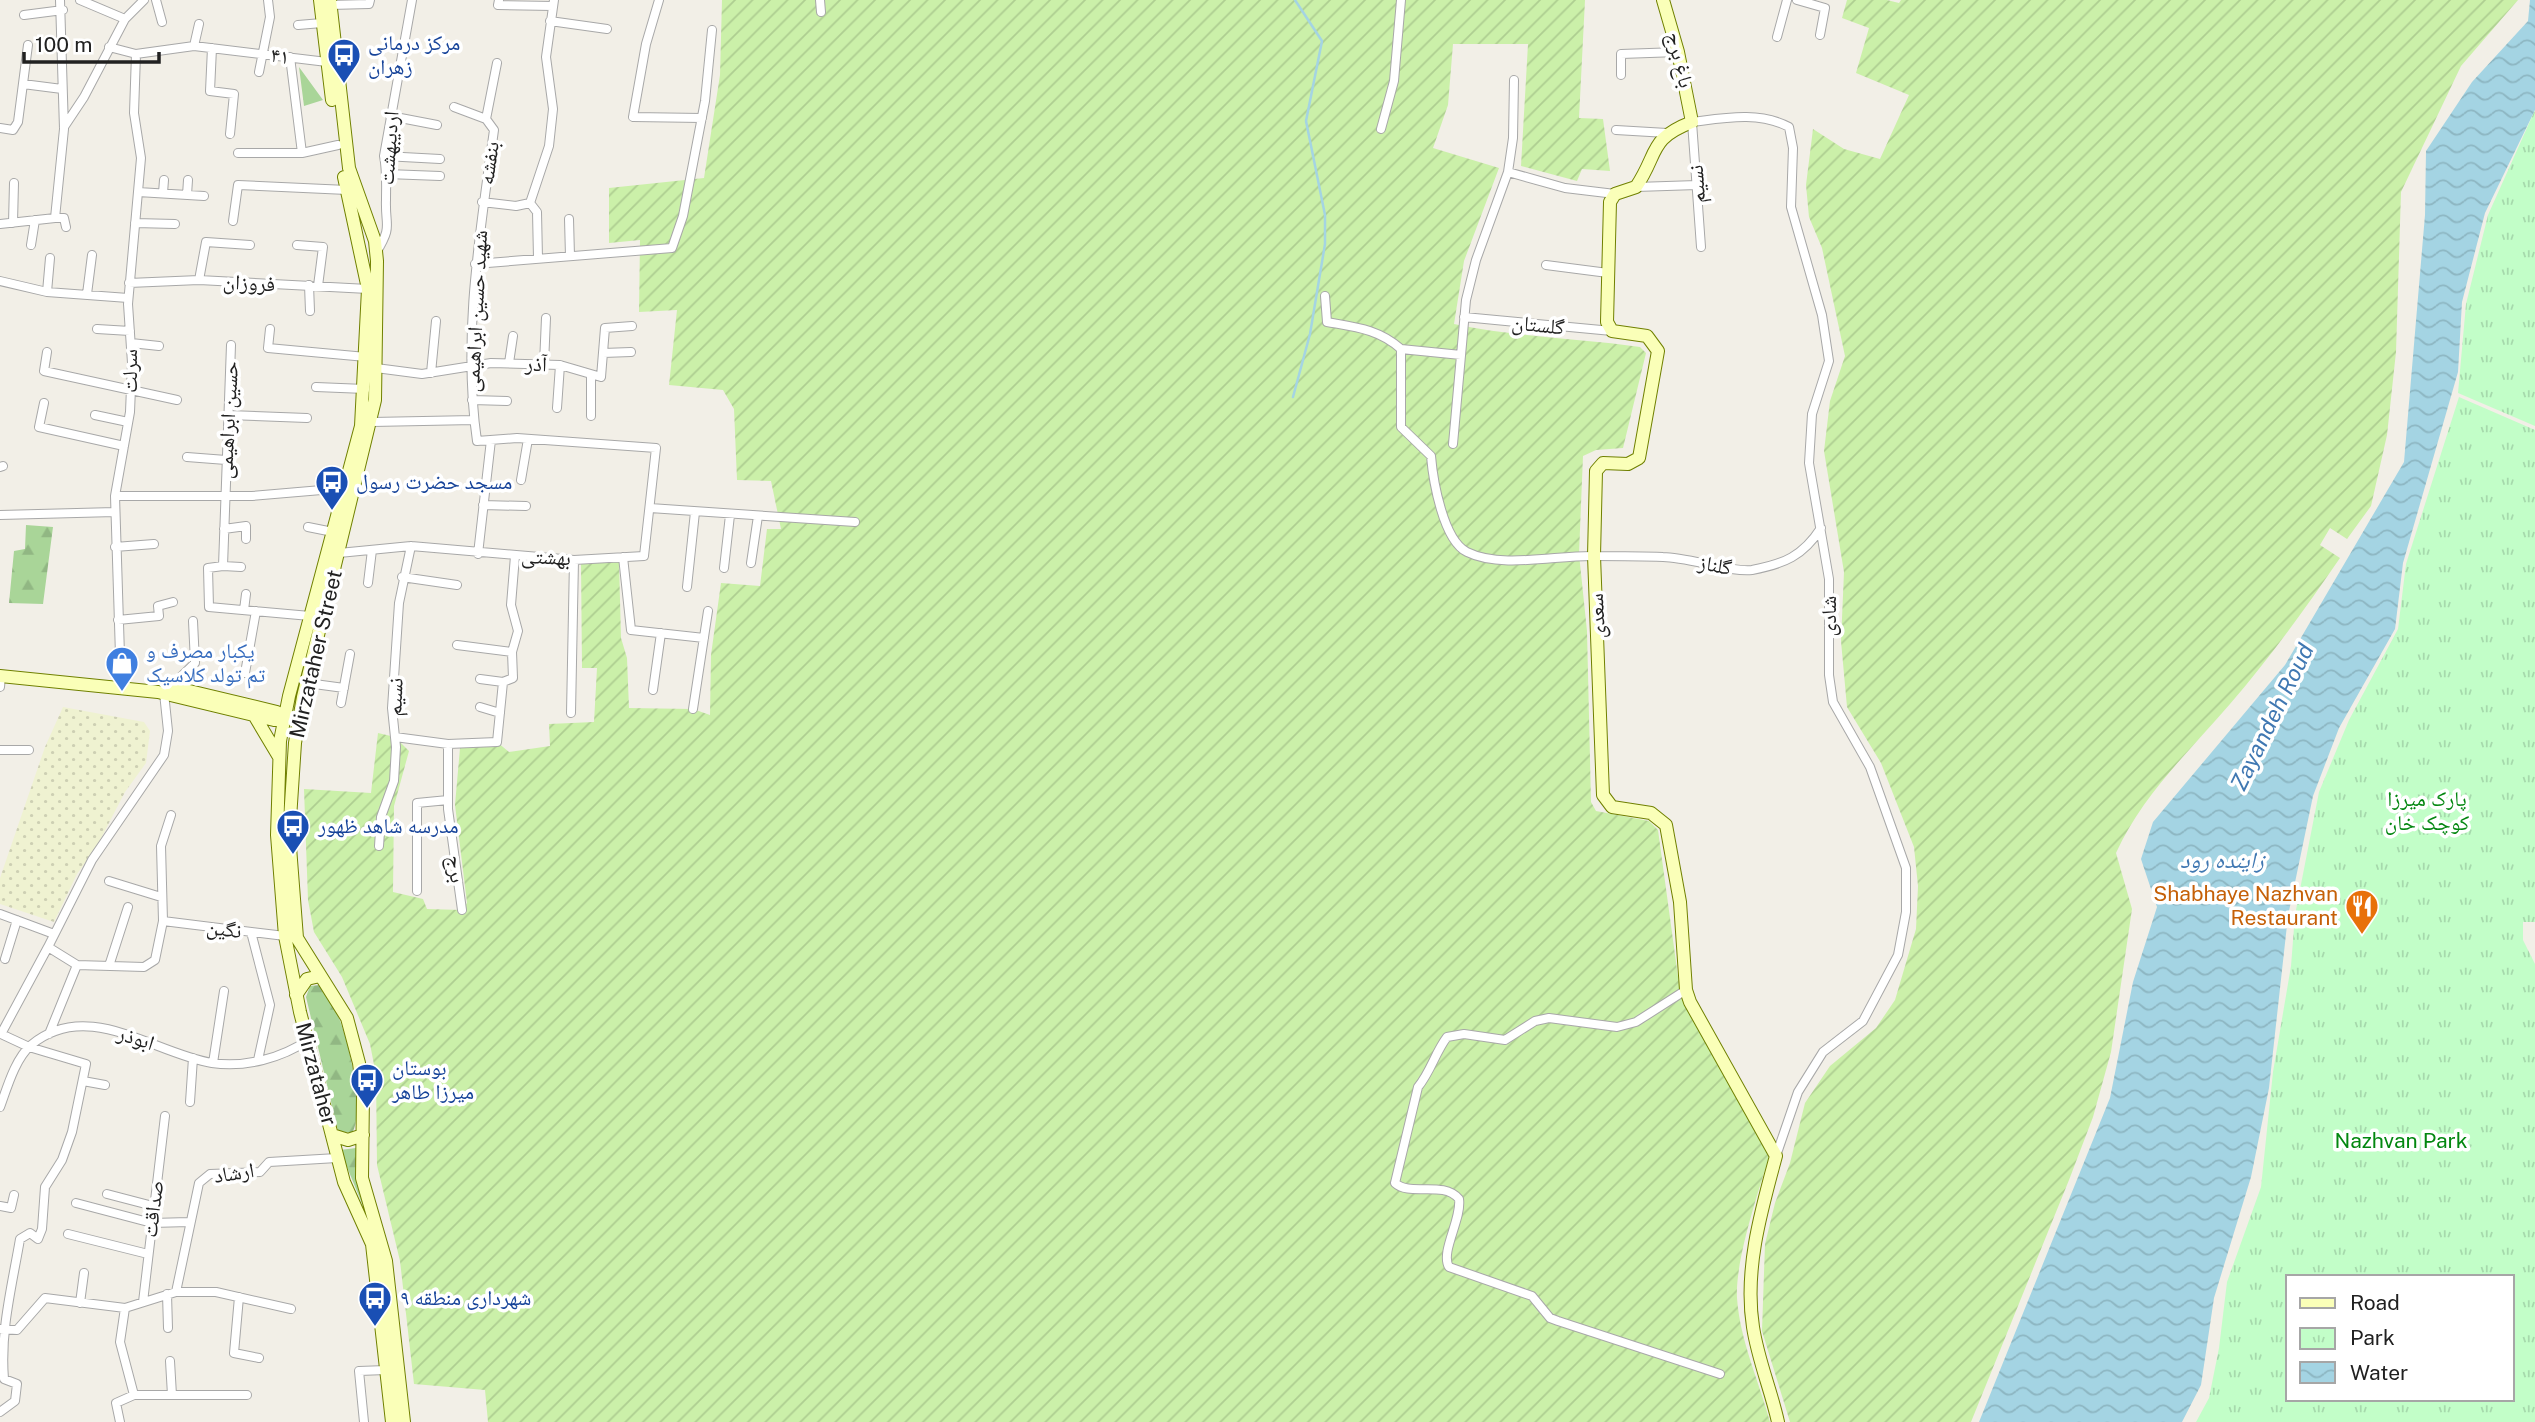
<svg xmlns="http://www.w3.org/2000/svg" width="2535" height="1422" viewBox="0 0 2535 1422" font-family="'Public Sans','Noto Naskh Arabic',sans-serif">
<defs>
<pattern id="farmland-dots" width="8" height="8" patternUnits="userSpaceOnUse" patternTransform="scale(1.75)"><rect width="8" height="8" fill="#eff2d1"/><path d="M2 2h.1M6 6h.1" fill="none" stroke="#cdcfb3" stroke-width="1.8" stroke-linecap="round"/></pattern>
<pattern id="forest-firs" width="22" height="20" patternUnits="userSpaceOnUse" patternTransform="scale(1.75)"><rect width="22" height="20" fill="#a9d598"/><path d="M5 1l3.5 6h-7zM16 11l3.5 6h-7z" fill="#91b783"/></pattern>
<pattern id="park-tufts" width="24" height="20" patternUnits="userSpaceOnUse" patternTransform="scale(1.75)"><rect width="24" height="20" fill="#c2fec8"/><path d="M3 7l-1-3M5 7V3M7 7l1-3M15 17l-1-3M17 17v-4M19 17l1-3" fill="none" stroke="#a6d9ac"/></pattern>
<pattern id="garden-furrows" width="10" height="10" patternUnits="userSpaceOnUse" patternTransform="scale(1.75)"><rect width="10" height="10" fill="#cbf0a9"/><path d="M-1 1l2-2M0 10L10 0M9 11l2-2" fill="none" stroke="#aece91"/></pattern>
<pattern id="water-waves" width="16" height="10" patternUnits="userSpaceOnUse" patternTransform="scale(1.75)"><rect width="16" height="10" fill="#a4d4e3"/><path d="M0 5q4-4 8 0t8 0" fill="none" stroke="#8db6c2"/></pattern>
</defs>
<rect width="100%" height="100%" fill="#f2efe7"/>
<path fill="url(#farmland-dots)" d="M63,707L144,722L150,731L146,763L125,792L97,846L77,874L54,922L0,904V878L45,747Z"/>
<path fill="url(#forest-firs)" d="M299,67L323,100L304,106Z
M26,525L53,527L43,604L9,603L14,551L25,549Z
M320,985C325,993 331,1000 335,1009C347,1032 366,1110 352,1133L338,1131L306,997L310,986Z
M356,1148L363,1206L340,1150Z"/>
<path fill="url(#park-tufts)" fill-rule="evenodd" d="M2535,110V426L2458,393L2466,304L2488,215Z
M2459,397L2535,430V922H2523V940L2535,964V1422H2196L2209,1398L2219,1348L2227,1282L2261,1187L2273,1072L2291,966L2295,915L2319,792L2349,720L2398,629L2406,564ZM2288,1277H2512V1399H2288Z"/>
<path fill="url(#garden-furrows)" d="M722,0H1585L1579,118L1603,119L1610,171L1582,169L1577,181L1521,166L1528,44H1453L1448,105L1433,148L1499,168L1464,261L1454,324C1515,337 1578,338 1640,347L1646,353L1623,448L1596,450L1583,456L1579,554L1587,631L1591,802L1596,811L1649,821L1658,830L1679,984L1684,1004L1769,1157C1758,1193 1735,1261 1737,1298C1740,1341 1759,1381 1770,1422H488L485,1390L414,1384L400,1261L377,1165L376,1075L370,1044L342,977L314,932L308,900L304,789L371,793L378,733L395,737L409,751L394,806L393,892L423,899L427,909L462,910L467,903L455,805L460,748L497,742L509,752L550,746L549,724L594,722L597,668H582L581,564L619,562L621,638L627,658L629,708L693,709L710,715L711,655L721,583L760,586L767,529H781L771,481L737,480L734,409L723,390L669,385L677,310L639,312L640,240L609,243V188L704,178L720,75Z
M1847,0H1887L1899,3L1901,0H2518L2461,66L2401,192L2396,352L2387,435L2371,506L2347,539L2330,528L2320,545L2340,558C2305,609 2270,658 2230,704C2188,753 2143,794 2116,853L2132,909L2111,1052L2093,1117L2069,1180L1971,1422H1790L1762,1331L1765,1244L1775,1203L1790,1163L1805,1103L1830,1066L1876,1028L1895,1000L1916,929L1918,886L1914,847L1881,763L1847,707L1841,641L1844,572L1824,451L1830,401L1845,356L1822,248L1809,217L1806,185L1813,129L1844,149L1880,159L1909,95L1856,73L1869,28L1842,18Z"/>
<path fill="url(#water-waves)" d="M2530,0H2535V110L2485,213L2462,302L2458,372L2403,563L2395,629L2339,728L2313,796L2288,916L2269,1088L2251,1177L2214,1298L2201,1385L2182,1422H1979L2110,1098L2133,982L2157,907L2141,859L2153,822L2285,665L2404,462L2425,215L2426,151L2472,82L2528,21Z"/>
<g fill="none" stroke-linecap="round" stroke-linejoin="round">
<path stroke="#a4d4e3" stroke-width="2.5" d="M1293,397L1310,334L1325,244V215L1306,121L1322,41L1295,0"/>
<defs>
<path id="street" d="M80,0L125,19
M156,0L162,22
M499,0L498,5L553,6
M659,0L646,44L633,117L702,118
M820,0L821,12
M1797,0L1825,8L1820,35
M330,5L369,4L370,0
M24,15L63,10
M550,21L607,29
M298,25L322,23
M1777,37L1787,0
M194,46L199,24
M109,47L136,54L194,46L327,62
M212,48L210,91L234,94L230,134
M290,57L302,153
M259,72L270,17L268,0
M1621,75V54L1678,52
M23,84L62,89
M390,116L437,125
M486,119L497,63
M64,127L84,97L125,19L144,0
M0,128L13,130L18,122L28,45
M1381,129L1394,81L1401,0
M1616,130L1667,133
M238,153H302L338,145
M384,156L440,159
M1508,172L1565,188L1615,194
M387,174L440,176
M1636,187L1697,185
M138,192L204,196
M163,193L164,180
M187,195L188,180
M482,202L516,206L530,203
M530,203L549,146L553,109L546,57L554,0
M530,203L537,212L538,258
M55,218H64L66,227
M569,219L570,256
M233,221L238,185L347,190
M13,223L14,183
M135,223L175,224
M0,224L55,218L64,129L60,0
M31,245L35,220
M297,245L323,247L318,286
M1701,247L1692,122C1724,118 1759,111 1789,127L1793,148L1791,207L1822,315L1829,361L1812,414L1809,463L1829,579V675L1833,702L1870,767L1906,868V912L1898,955L1863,1021L1823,1052L1798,1092L1776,1156
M376,253C393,225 385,228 386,200C386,185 387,171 384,156L412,0
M475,264L672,248L683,216L705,101L712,30
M1546,265L1608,273
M199,280L206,242L250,245
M0,281L47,292L128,298
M129,283L199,280L368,289
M309,285L310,311
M47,292L50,258
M87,294L92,255
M1325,296L1327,322C1355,327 1379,329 1401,349V427L1431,456C1433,480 1443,540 1467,552C1501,569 1557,555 1594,556C1617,556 1640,556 1663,557C1687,557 1733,573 1752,570C1784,564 1803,556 1821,528
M1464,317L1612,331
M97,329L130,331
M270,329L268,348L366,357
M131,343L159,346
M231,345L223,566L208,568L209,607L310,616
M1401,349L1461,355
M47,352L44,371L177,400
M603,353L631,352
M509,363L513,336
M544,364L546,318
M376,368L422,374L491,363L560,365L601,377L605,328L632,326
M431,373L436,321
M316,387L365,389
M472,400L507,401
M44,403L39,427L124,446
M557,408L560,365
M95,415L128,422
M228,415L307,418
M591,416V376
M372,422L474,420
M1453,444L1466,300L1476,260L1508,172L1513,138L1514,80
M187,457L226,460
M0,467L3,466
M521,480L528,439
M115,496H252L345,488
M483,505L526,506
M650,508L855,522
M0,515L115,512
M308,527L333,532
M224,529L246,526V539
M115,547L154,544
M339,553L411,546L574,560L644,556L656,448L517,438L477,441C462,336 480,233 494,130L486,119L454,107
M478,554L491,440
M623,557L631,630L704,638
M751,563L758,516
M223,566L241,567
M724,568L730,515
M402,577L457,585
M368,583L372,550
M687,587L695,512
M244,610L246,594
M118,620L159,616L158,606L173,602
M457,645L512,652
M245,673L256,611
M480,679L503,682
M307,683L344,688
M0,687L1,676
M121,687L115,496L130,412L132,363L128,304L141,158L134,113L136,54
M653,690L661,633
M341,703L350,654
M480,707L500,713
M693,709L708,611
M571,713L574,560
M395,737L448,744L497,742L503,682L513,678L512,652L518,631L511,605L515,556
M448,744V809L462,910
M0,750H29
M379,846L381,817L394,781L396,747L392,708L399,603L411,546
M109,881L161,897
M417,891V803L448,800
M0,914L54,934
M163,921L285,936
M251,932L270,1005L258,1060
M5,959L17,920
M77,965L144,967L155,960L163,921L161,846L171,815
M109,966L128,907
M1686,990L1636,1022L1617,1027L1549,1018L1535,1021L1505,1040L1464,1034L1447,1037C1435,1053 1431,1071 1418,1087L1395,1183C1410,1197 1443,1180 1459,1199C1462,1219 1440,1252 1449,1267L1532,1296L1550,1318L1558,1321L1720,1374
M49,1034L77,965L48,947L92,860L164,755L168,731L164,693L195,663L193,621
M213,1063L224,991
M83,1081L105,1085
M190,1102L193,1058
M0,1107C7,1088 15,1059 31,1045C88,998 153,1053 212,1063C245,1068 282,1058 308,1040
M107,1194L153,1206
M76,1203L152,1223L189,1222
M0,1206L11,1208L14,1195
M68,1234L148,1254
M176,1292L199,1183L210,1174L260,1172L269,1162L337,1158
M167,1294L168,1328
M239,1297L234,1353L259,1358
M143,1302L165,1116
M80,1303L84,1273
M0,1329L17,1330L45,1298L125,1308L176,1292H216L291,1309
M170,1361L172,1395
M134,1395H247
M0,1412L15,1401L17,1384L4,1379C0,1331 12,1286 20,1239L30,1233L38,1239L42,1229L45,1187L62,1160L72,1132L86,1064L29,1047L1,1034L48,947
M120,1422L116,1403L134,1395L120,1342L125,1308
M364,1422L359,1371L386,1370"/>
<path id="secondary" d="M320,0L332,100
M330,0L349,168L375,241L377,261L375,400L303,697L295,743L289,834L297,938L347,1018L359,1063L363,1094L362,1178L386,1261L404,1422
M1663,0L1678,52L1692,122C1648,139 1659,153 1636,187L1615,194L1610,202L1607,322L1612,331L1647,336L1658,351L1639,458L1628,464L1603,463L1596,471L1594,556L1603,795L1612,807L1651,813L1666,825L1680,902L1686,990L1690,1002L1776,1156C1761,1211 1744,1270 1753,1327C1758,1360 1771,1390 1778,1422
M344,177L368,289L361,426L289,696L280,741L277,835L285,936L300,1012L344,1182L372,1244L392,1422
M0,676L158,692L274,720H284L277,712L181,689L164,693
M254,715L279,757
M296,995L307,979L320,976
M332,1135L348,1140L363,1135"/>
</defs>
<use href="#street" stroke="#a8a8a8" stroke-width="10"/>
<use href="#secondary" stroke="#708000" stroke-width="14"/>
<use href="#street" stroke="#fff" stroke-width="8"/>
<use href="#secondary" stroke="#faffb8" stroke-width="12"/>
</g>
<defs>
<symbol id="bus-pin" viewBox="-11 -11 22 30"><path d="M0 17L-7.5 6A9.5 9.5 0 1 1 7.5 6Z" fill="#1a4fb4" stroke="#fff"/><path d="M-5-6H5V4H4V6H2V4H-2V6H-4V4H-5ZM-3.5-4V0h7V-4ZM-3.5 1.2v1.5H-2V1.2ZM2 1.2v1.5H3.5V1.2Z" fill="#fff"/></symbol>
<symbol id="shop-pin" viewBox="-11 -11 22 30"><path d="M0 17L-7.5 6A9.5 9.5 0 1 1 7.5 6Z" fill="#3f7fe0" stroke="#fff"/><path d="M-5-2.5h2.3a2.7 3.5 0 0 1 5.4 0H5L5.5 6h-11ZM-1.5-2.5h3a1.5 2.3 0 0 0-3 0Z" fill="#fff"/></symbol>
<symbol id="restaurant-pin" viewBox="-11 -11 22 30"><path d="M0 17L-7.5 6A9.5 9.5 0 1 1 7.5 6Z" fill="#e8710a" stroke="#fff"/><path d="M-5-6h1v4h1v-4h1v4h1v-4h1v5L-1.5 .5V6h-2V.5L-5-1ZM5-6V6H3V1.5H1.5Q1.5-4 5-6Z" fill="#fff"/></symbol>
</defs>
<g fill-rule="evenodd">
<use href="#bus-pin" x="325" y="36" width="38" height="52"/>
<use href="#bus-pin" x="313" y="463" width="38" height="52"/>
<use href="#shop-pin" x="103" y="644" width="38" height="52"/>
<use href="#bus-pin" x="274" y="807" width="38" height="52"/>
<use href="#restaurant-pin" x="2343" y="887" width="38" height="52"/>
<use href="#bus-pin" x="348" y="1061" width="38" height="52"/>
<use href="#bus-pin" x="356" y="1279" width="38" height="52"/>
</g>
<g text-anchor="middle" stroke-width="7" stroke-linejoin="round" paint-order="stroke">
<g font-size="21" fill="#164399" stroke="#fff" text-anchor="start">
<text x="368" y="50">مرکز درمانی<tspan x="368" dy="24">زهران</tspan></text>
<text x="356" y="489">مسجد حضرت رسول</text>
<text x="318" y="833">مدرسه شاهد ظهور</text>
<text x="392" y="1075">بوستان<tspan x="392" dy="24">میرزا طاهر</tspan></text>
<text x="400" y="1305">شهرداری منطقه ۹</text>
</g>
<g font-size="21" fill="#212121" stroke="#fff">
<text transform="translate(280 56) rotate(8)" y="7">۴۱</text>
<text transform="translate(1680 60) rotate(76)" y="7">باغ برج</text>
<text transform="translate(389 148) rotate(-86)" y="7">اردیبهشت</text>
<text transform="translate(489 163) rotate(-82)" y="7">بنفشه</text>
<text transform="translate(1697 184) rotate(-94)" y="7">نسیم</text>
<text transform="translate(249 283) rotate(3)" y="7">فروزان</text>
<text transform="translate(476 311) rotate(-87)" y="7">شهید حسین ابراهیمی</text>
<text transform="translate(1538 325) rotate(6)" y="7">گلستان</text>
<text transform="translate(536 364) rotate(2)" y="7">آذر</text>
<text transform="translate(130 371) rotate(-90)" y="7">سرلت</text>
<text transform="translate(228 420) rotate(-87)" y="7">حسین ابراهیمی</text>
<text transform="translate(546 557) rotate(3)" y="7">بهشتی</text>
<text transform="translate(1715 565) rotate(11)" y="7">گلناز</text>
<text transform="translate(1597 616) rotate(-93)" y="7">سعدی</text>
<text transform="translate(1829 616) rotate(-90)" y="7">شادی</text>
<text transform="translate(316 654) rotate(-77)" y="7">Mirzataher Street</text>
<text transform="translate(395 697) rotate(-88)" y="7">نسیم</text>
<text transform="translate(456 869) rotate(82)" y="7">برج</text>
<text transform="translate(224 929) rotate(7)" y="7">نگین</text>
<text transform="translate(136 1038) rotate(18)" y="7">ابوذر</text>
<text transform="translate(316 1074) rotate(75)" y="7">Mirzataher</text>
<text transform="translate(234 1173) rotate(-9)" y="7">ارشاد</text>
<text transform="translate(153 1209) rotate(-83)" y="7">صداقت</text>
</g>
<g font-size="21" fill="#366cbe" stroke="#fff" text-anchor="start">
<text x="146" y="658">یکبار مصرف و<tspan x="146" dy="24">تم تولد کلاسیک</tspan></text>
</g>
<g font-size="21" fill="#038710" stroke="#fff">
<text x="2427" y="806">پارک میرزا<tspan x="2427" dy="24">کوچک خان</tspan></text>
<text x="2401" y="1148">Nazhvan Park</text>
</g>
<g font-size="21" fill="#c56008" stroke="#fff" text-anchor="end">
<text x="2338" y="901">Shabhaye Nazhvan<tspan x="2338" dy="24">Restaurant</tspan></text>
</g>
<g font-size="23" font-style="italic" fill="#4078b2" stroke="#fff">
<text transform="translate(2272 717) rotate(-64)" y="8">Zayandeh Roud</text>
<text x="2222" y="868">زاینده رود</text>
</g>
</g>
<rect x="2286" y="1275" width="228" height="126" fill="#ffffff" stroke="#a6a6a6" stroke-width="2"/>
<rect x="2300" y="1298" width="35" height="10" fill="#faffb8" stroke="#a6a6a6" stroke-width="2"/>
<text x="2350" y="1310" font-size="21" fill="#212121">Road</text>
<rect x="2300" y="1328" width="35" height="21" fill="url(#park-tufts)" stroke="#a6a6a6" stroke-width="2"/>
<text x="2350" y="1345" font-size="21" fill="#212121">Park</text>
<rect x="2300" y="1362" width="35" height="21" fill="url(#water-waves)" stroke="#a6a6a6" stroke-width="2"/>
<text x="2350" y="1380" font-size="21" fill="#212121">Water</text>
<path d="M24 52v10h135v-10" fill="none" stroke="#212121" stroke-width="3.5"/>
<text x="35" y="52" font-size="21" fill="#212121" stroke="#ffffff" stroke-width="5" paint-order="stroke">100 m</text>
</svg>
